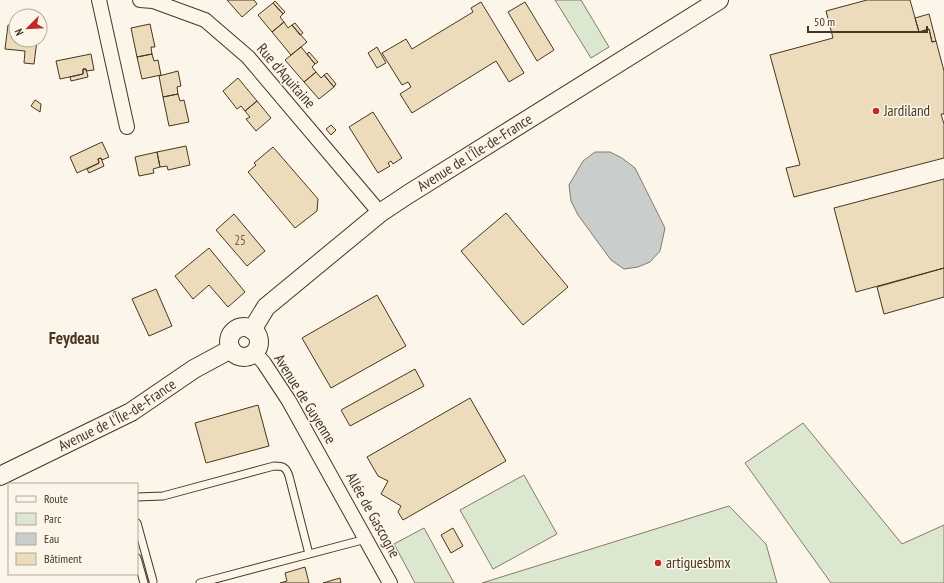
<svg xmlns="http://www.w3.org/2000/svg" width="944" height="583" viewBox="0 0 944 583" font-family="'PT Sans Narrow',sans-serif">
<rect width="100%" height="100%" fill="#fbf6e9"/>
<path fill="#dce7d0" stroke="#887966" d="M555,0H581L609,47L591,58Z
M803,423L902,544L944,525V583H831L745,463Z
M524,475L557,534L493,569L460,510Z
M729,506L766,544L777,583H482Z
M424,528L454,583H415L394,544Z"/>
<path fill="#c9cecd" stroke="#887966" d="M595,152H610L622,158L635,168L665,228L660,251L650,262L638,267L624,269L611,260L578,215L571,201L569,185L583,161Z"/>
<path fill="#ecdcbc" stroke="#4a3520" d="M227,0H254L257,4L242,17Z
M867,0H910L919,32L929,29L932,42L936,41L944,71V114H941L944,124V158L794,197L786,168L800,165L770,55L833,38L826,11Z
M275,1L285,12L283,14L273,3Z
M481,2L524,73L509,82L496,61L412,113L400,94L411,87L408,82L402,85L382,53L406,39L412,49L473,12L471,8Z
M525,2L554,50L537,61L508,12Z
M273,3L283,14L280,17L284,22L272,32L258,15Z
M929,14L936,41L932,42L929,29L919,32L915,18Z
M284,22L288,28L292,25L307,42L291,55L272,32Z
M295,23L303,33L300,35L292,25Z
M150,24L155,47H151L152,54L137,57L131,28Z
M8,25L16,26V40H37L34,64L24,63L25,51L5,49Z
M301,47L315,64L312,67L316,72L304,82L285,60Z
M377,47L386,63L377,68L368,53Z
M309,52L318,62L315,64L307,54Z
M91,54L94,70L86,71V69H83V74L60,79L56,61Z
M152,54L154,61L158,60L161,75L142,79L137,57Z
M83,69H86L88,77L71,81L70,77L83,74Z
M178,71L181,86L177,87L178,94L163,97L159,76Z
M316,72L321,78L324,75L334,87L319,99L304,82Z
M327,73L336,84L334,87L324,75Z
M238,78L257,101L245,111L241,106L237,109L223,91Z
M178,94L180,101L184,100L189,122L169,126L163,97Z
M35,100L41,104L40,112L31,106Z
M257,101L271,118L256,131L246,119L250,117L245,111Z
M373,112L402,158L393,164L391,161L388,163L390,166L378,173L349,127Z
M331,125L336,130L331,135L326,129Z
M102,142L109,157L102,160L101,158L98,159L99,163L77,173L70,157Z
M186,146L190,165L168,170L167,166L160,167L157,152Z
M273,147L318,199L317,211L295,228L248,172L256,165L254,163Z
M157,152L160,167L153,169L154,173L139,176L135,157Z
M101,158L104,166L89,173L87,169L99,163L98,159Z
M944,179V268L856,292L834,208Z
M506,213L568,287L523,325L461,251Z
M234,214L265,251L247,266L216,230Z
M209,248L245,292L228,307L209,285L193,299L175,276Z
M944,268V297L884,314L877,287Z
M156,289L172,326L149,336L132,299Z
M377,295L406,346L331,388L302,338Z
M415,369L424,386L350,426L341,410Z
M470,398L506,461L403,520L398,512L401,506L381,494L388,481L378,476L367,457Z
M258,405L269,446L206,463L195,423Z
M453,528L463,546L451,553L441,535Z
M305,567L309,583H280L287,581L285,573Z
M340,578L341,583H323Z"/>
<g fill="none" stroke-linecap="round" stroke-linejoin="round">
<defs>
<path id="service" d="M137,497L163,496L274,466C283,466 286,467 289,476L309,554
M137,523L153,581
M137,558L144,583
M200,583L366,539"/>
<path id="minor" d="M99,0L127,127
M140,0L153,1L205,20L248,57L380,213
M255,353L264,363L289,401L390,583"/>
<g id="tertiary">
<circle cx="244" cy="342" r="15"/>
<path id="s1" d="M252,330L266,307L380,213L407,195L719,0"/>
<path id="s2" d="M0,476L131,412L194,369L231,349"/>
</g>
</defs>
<use href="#service" stroke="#4a3520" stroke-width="9"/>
<use href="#minor" stroke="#4a3520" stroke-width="16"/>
<use href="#tertiary" stroke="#4a3520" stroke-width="20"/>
<use href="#service" stroke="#fbf6e9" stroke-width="7"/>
<use href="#minor" stroke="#fbf6e9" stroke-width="14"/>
<use href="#tertiary" stroke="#fbf6e9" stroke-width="18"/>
</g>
<g fill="#c62828" stroke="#fbf6e9" stroke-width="1.5">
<circle cx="876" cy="111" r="4"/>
<circle cx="658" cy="563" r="4"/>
</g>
<g text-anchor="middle" stroke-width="3" stroke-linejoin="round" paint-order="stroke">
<g font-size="13" fill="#725f47">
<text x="240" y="245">25</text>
</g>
<g font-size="15" fill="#4a3520" stroke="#fbf6e9">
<text transform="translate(286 76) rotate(49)" y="5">Rue d'Aquitaine</text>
<text dy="5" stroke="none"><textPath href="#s1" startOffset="287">Avenue de l'Île-de-France</textPath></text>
<text transform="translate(305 399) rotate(58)" y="5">Avenue de Guyenne</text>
<text dy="5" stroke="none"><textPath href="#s2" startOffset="132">Avenue de l'Île-de-France</textPath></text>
<text transform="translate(373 515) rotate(61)" y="5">Allée de Gascogne</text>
</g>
<g font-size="15" fill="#4a3520" stroke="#fbf6e9" text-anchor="start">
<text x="884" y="116">Jardiland</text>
<text x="666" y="568">artiguesbmx</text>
</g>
<g font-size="17" font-weight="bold" fill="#4a3520" stroke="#fbf6e9">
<text x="74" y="344">Feydeau</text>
</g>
</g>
<rect x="8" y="483" width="130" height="92" fill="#fbf6e9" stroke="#b4a999"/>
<rect x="16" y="496" width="20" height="6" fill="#fbf6e9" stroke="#b4a999"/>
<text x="44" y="503" font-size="12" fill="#4a3520">Route</text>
<rect x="16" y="513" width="20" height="12" fill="#dce7d0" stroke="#b4a999"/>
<text x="44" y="523" font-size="12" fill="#4a3520">Parc</text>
<rect x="16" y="533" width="20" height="12" fill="#c9cecd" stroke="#b4a999"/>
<text x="44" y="543" font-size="12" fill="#4a3520">Eau</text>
<rect x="16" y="553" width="20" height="12" fill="#ecdcbc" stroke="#b4a999"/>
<text x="44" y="563" font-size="12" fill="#4a3520">Bâtiment</text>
<g transform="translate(28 28) rotate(246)"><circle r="19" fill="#fbf6e9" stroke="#b4a999"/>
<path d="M0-3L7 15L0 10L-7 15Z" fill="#c62828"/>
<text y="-6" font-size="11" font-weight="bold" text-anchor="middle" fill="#4a3520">N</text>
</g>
<path d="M808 26v6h119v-6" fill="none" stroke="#4a3520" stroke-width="2"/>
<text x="814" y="26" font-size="12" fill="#4a3520" stroke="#fbf6e9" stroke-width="3" paint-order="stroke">50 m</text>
</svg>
